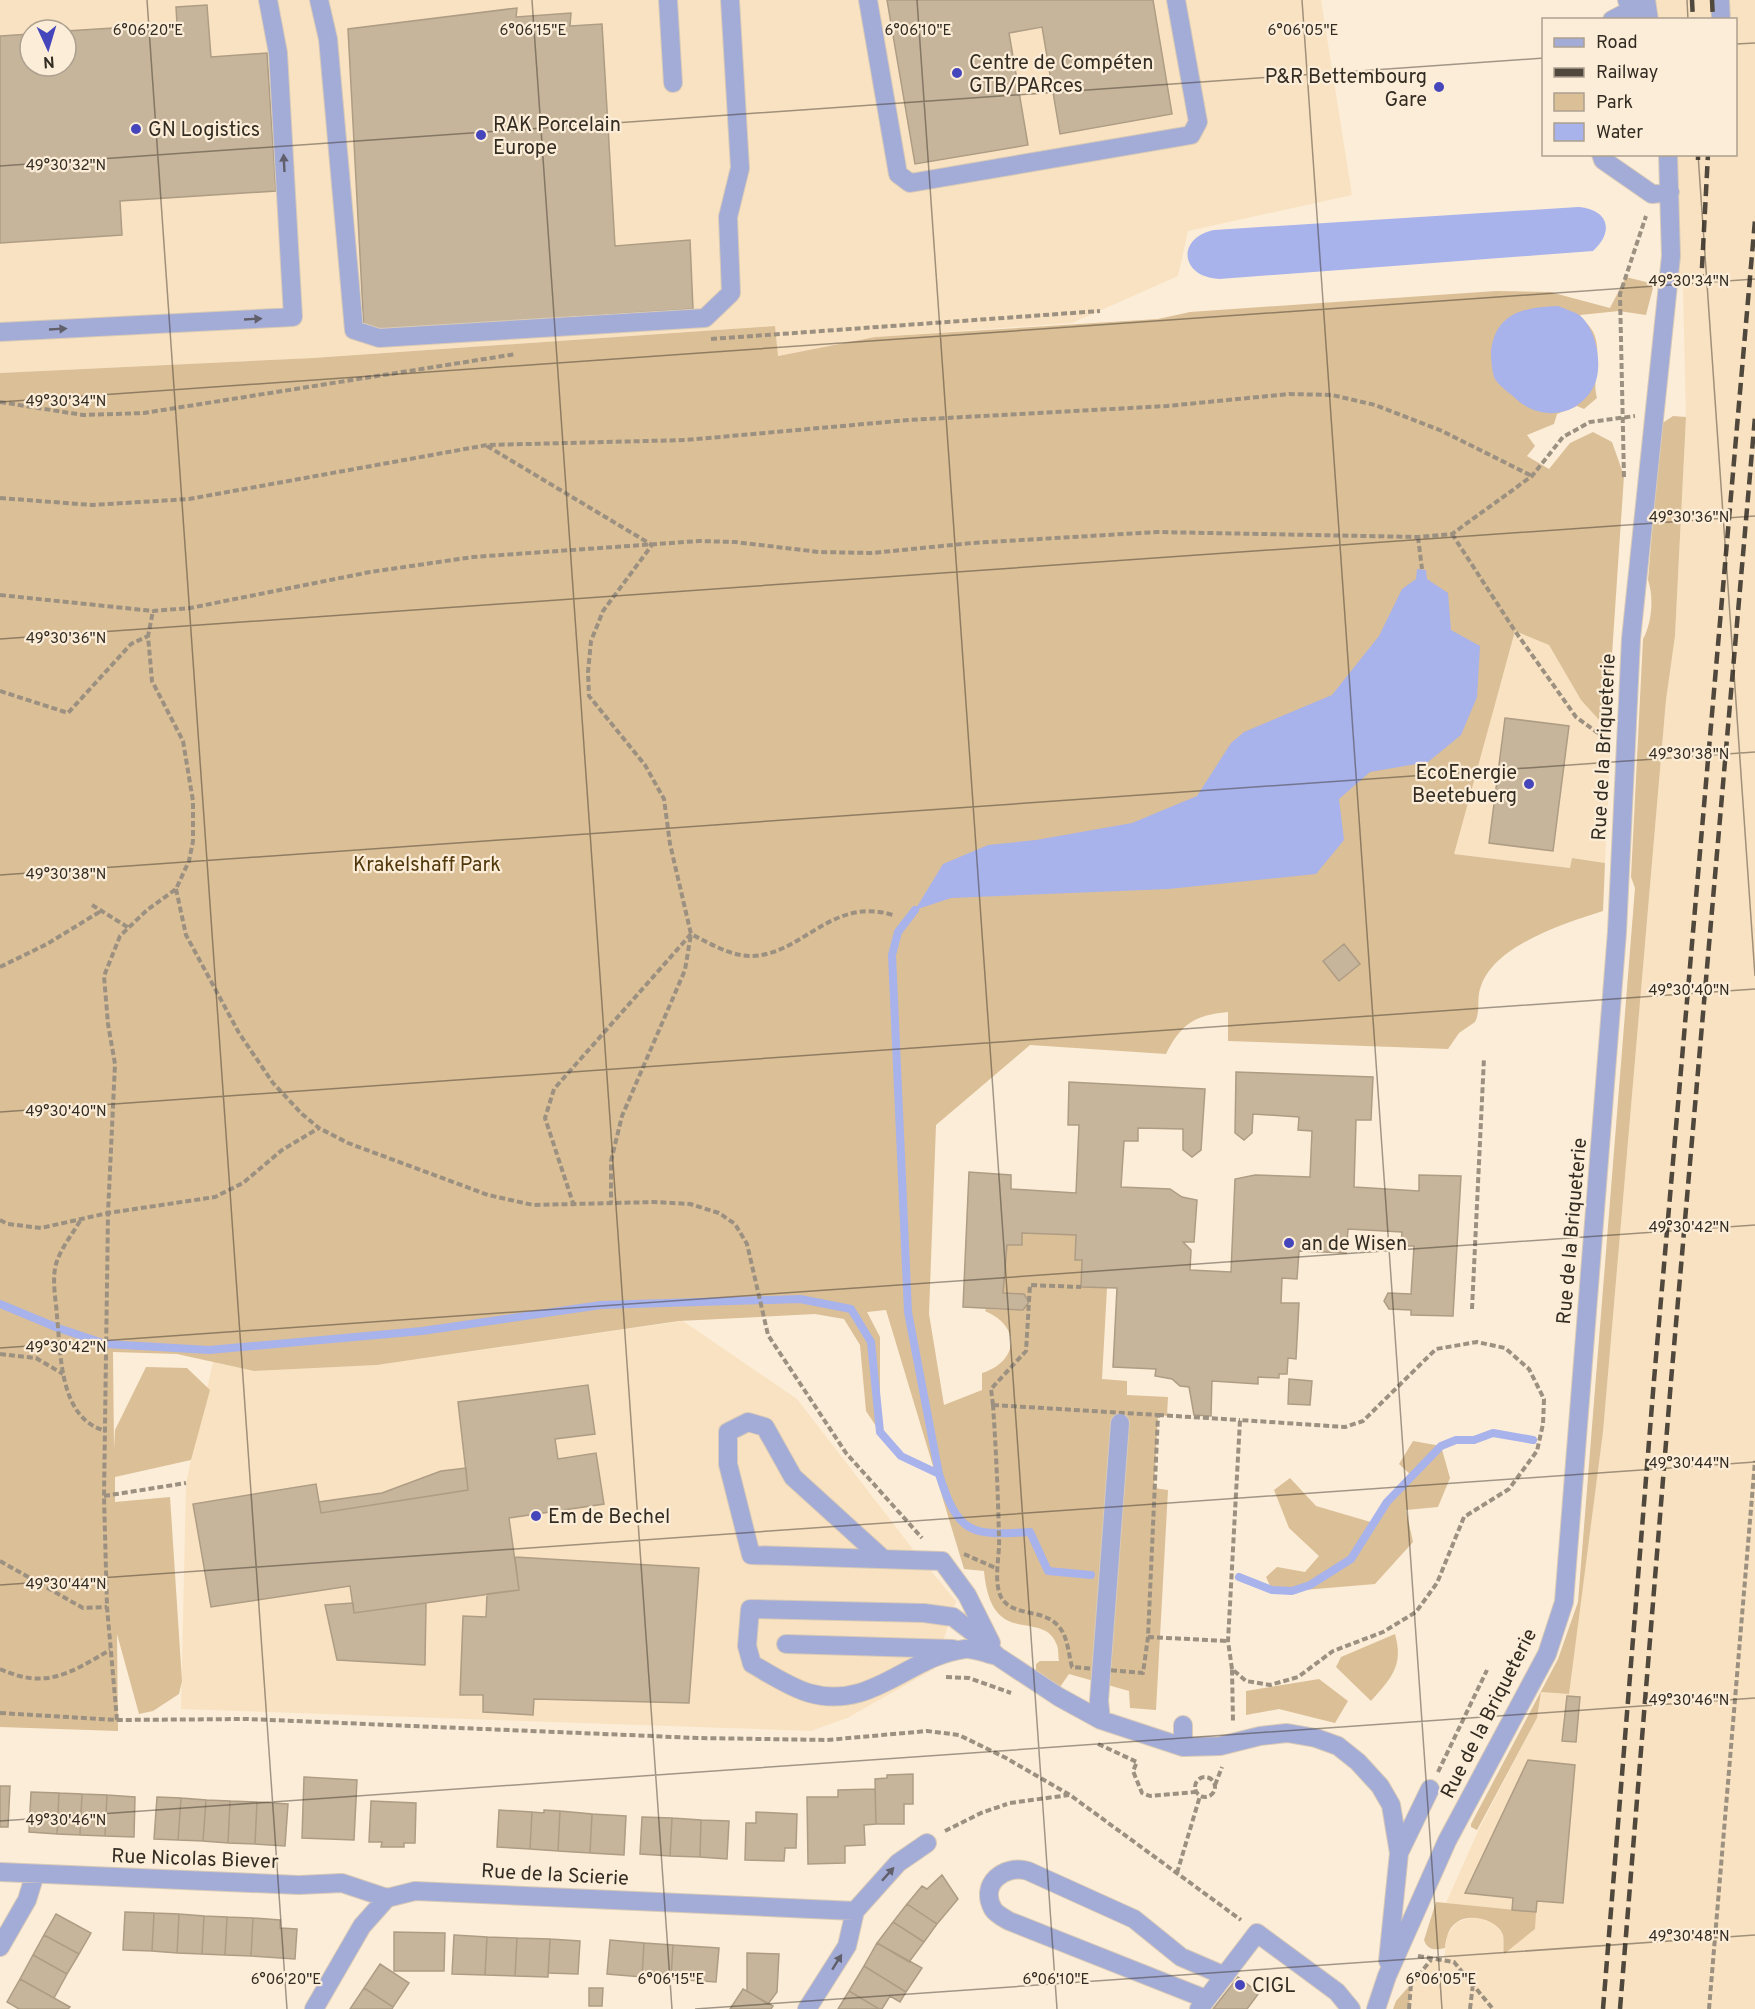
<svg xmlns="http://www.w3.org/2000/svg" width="1755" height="2009" viewBox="0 0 1755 2009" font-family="Overpass,sans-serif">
<rect width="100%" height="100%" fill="#fcedd8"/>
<path fill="#f9e2c1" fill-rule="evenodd" d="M0,0H1321L1352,195L1188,231L1178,276L1072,323L875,337L777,356L775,326L312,358L0,373ZM30,30H66V66H30Z
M1646,0H1755V2009H1409L1411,1984L1431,1960H1444L1447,1935L1457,1922L1474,1917L1491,1921L1503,1934L1504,1954L1535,1929V1912L1446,1903L1479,1829L1537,1718L1541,1692L1568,1694L1603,1432L1666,700L1675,636L1686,417L1683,288L1671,256L1668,155L1736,154V20L1649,19Z
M1515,631L1549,645L1581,700L1601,721L1612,716L1605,863L1572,858L1571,868L1453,854Z
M683,1321L797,1399L912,1548L956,1601L934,1669L847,1718L811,1731L181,1709L186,1483L213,1362L254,1371L377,1365Z"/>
<path fill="#dbbf97" d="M1626,277L1654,284L1646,315L1619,311L1580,315C1583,320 1589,325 1592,330C1604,350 1591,377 1597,398L1584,409L1577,406L1557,414L1554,424L1527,435L1535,446L1527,456L1549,469L1570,443L1593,432L1612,442L1624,476L1609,699L1612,716L1601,722L1581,700L1549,645L1515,631L1454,854L1570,868L1572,858L1605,863L1603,911C1565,923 1495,945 1481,986C1476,998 1481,1011 1475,1022L1459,1033L1448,1049L1228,1041V1012C1195,1015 1181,1024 1166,1054L1030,1045L936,1125L929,1314L944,1405L982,1390V1373C1019,1361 1021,1326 985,1311L986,1309L1023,1310L1029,1302L1024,1294L1003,1293L1007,1245H1022V1233L1076,1235L1075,1260H1082L1081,1287L1107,1288L1102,1379L1127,1381V1395L1168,1397L1167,1416L1158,1415L1154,1488L1168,1490L1156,1710L1130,1708L1129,1691L1069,1674L1060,1687L1036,1670V1664L1040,1661H1059C1058,1656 1059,1648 1056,1643C1041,1609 991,1650 984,1571L964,1569L886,1310L867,1312L880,1337V1432L866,1411L860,1345L844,1319L815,1314L679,1321L377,1365L254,1371L177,1354L113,1352L114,1449L115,1430L146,1367L187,1368L210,1390L191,1460L115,1477V1502L170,1497L182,1681L179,1694L153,1711L139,1714L117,1634L118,1731L0,1727V373L313,358L775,326L778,356L875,337L1158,319L1190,312L1496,291L1550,292L1610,308Z
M1673,416L1686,417L1675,636L1666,700L1603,1432L1569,1694L1541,1692L1537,1718L1477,1830L1471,1827V1824L1558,1659L1578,1602L1635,888L1631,877L1643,639C1652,623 1654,597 1648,580L1661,424Z
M1413,1441L1441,1446L1450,1478L1438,1507L1406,1510L1413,1542L1375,1584L1292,1591L1272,1590L1266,1577L1277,1567L1305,1572L1319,1556L1289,1528L1274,1490L1290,1478L1316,1506L1374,1523L1387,1502L1412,1476L1399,1464Z
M1395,1634C1404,1666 1391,1678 1371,1701L1336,1667L1341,1657Z
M1319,1679L1348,1701L1335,1723L1279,1709L1246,1715V1691Z
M1436,1902L1536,1912L1535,1929L1504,1954C1503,1949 1504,1940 1503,1935C1497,1919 1470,1913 1457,1922C1448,1928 1446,1938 1445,1948C1435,1950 1428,1951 1424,1940Z
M1411,1984L1409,2009H1393L1396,2001Z"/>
<path fill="#a8b2eb" d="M1578,207C1608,209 1615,231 1593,251L1219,279C1180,277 1176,238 1214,230Z
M1558,306C1564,309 1573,311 1579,315C1597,328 1604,369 1593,388C1576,418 1539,421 1515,398C1510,393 1499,386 1495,379C1492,373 1491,359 1491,352C1495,313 1524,307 1558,306Z
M1417,569L1426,570L1427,579L1448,593L1451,630L1480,646L1477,697L1461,735L1428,762L1370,772L1339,799L1344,840L1316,874L1168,889L951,898L915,910L943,864L988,845L1036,840L1132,823L1197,796L1231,743L1244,732L1332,695L1379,636L1402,589L1416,579Z"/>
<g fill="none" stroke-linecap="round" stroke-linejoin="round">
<path stroke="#a8b2eb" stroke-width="8" d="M915,910L898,932L892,955L908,1312L939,1474
M0,1304L58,1328L106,1344L209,1350L422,1331L601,1305L800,1299L851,1309L871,1342L880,1432L901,1456L939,1474C958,1534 970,1536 1030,1532L1048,1571L1091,1575
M1239,1577L1272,1590L1292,1591L1310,1585L1351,1559L1387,1502L1441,1446L1456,1440H1474L1493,1433L1533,1440"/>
</g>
<path fill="#c6b49b" stroke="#ae9d84" stroke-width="1.5" d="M887,0H1153L1172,114L1060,134L1042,27L1009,33L1028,145L915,164Z
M207,5L211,57L267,53L276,191L120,201L122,235L0,243V36L30,34V66H66V31L177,24L176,7Z
M517,8L516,17L571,13L570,26L602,24L615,246L690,240L693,309L364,331L348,29Z
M1505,718L1569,726L1553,851L1489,843Z
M1344,944L1360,964L1339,981L1323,961Z
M1236,1072L1373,1077L1371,1120H1356L1354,1187L1419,1191V1175L1461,1176L1453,1316L1411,1315V1310L1389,1309L1384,1301L1388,1293L1411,1294L1414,1246H1401L1402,1232L1348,1229L1346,1253L1299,1251L1297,1279L1282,1278L1281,1303H1299L1296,1359L1288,1358L1287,1374H1279V1378L1258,1377V1384L1212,1381L1211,1416L1194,1415L1189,1387L1180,1386L1172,1379L1155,1376L1156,1369L1113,1367L1117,1288L1081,1287L1082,1260H1075L1076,1235L1022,1233V1245H1007L1003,1293L1024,1294L1029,1302L1023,1310L963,1307L969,1172L1011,1175V1189L1076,1193L1079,1125H1068L1069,1082L1205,1089L1201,1150L1192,1157L1183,1150V1129L1138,1128V1141H1124L1121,1187L1170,1189L1182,1197L1197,1200L1194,1242H1183L1191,1250L1190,1270L1231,1272L1235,1179L1255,1175L1310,1177L1312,1131L1298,1130L1299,1117L1253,1114L1252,1133L1244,1140L1235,1133Z
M1289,1379L1312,1381L1310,1405L1288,1404Z
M588,1385L595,1434L555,1439L558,1459L596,1453L604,1504L509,1518L519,1590L354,1613L350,1586L211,1607L193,1504L316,1484L321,1513L468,1490L458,1402Z
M466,1468L468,1490L321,1513L319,1502L382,1493L441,1471Z
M515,1557L699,1568L689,1703L534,1699L533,1715L483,1712V1695H460L463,1616L486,1617L487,1594L519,1590Z
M353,1603L354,1613L426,1603L425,1665L337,1660L325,1605Z
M1567,1696L1580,1697L1576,1742L1562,1741Z
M1528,1760L1575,1765L1563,1903L1537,1901L1536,1912L1512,1910L1513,1898L1465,1893Z
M913,1774V1804H904V1824H876L875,1779L887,1778V1775Z
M304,1777L357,1780L354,1840L302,1838Z
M0,1786H10L8,1827H0Z
M875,1789L876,1824L864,1825L865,1845L845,1846V1863L808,1864L807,1797H838V1790Z
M31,1792L59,1793L57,1834L29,1832Z
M59,1793L82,1794L80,1835L57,1834Z
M82,1794L107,1795L105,1836L80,1835Z
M107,1795L135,1797L134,1837L105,1836Z
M157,1797L181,1798L178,1840L154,1839Z
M181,1798L206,1800L203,1841L178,1840Z
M206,1800L230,1801L228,1843L203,1841Z
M230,1801L257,1802L255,1844L228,1843Z
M371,1801L416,1803L415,1843H404V1847H381L382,1842H369Z
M257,1802L288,1804L285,1846L255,1844Z
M499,1810L532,1812L530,1849L497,1847Z
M544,1810L560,1811L558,1851L530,1849L532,1812L544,1813Z
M560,1811L592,1814L590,1853L558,1851Z
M756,1812L797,1814L796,1848H785L784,1861L745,1860L746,1823H756Z
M592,1814L626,1816L624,1855L590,1853Z
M642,1817L672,1818L670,1856L640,1854Z
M672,1818L701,1820L700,1857L670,1856Z
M701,1820L729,1821L727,1859L700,1857Z
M942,1875L958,1899L937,1924L907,1904L922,1886L927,1889Z
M907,1904L937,1924L924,1942L893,1922Z
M125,1912L154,1913L152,1951L123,1950Z
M154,1913L179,1914L177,1953L152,1951Z
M56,1914L91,1933L79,1954L44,1935Z
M179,1914L204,1916L202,1954L177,1953Z
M204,1916L227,1917L225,1955L202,1954Z
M227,1917L253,1918L251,1956L225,1955Z
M253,1918L280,1920V1928L297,1929L295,1959L251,1956Z
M893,1922L924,1942L909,1962L877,1943Z
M394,1932L445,1933L444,1971H394Z
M44,1935L79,1954L67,1974L33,1955Z
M454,1935L487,1937L485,1975L452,1974Z
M487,1937L517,1938L515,1976L485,1975Z
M517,1938L550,1939L548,1977L515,1976Z
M550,1939L580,1941L578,1974L548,1973Z
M610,1940L644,1943L642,1977L607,1974Z
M644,1943L673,1945L671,1979L642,1977Z
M877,1943L922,1968L906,1992L864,1966Z
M673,1945L719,1948L716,1982L671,1979Z
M747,1953L779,1954L777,1992L768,2004L747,1991Z
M33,1955L67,1974L54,1998L20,1979Z
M380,1964L409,1983L393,2007L364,1988Z
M864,1966L906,1992L900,2002L890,1996L882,2009H879L849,1991Z
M1238,1977L1259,1993L1247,2009H1213Z
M20,1979L70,2007L68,2009H19L7,2002Z
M364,1988L393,2007L392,2009H350Z
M589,1988H603L602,2006H589Z
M743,1989L773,2006L771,2009H730Z
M849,1991L879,2009H838Z"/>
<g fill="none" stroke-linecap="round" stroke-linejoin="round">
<defs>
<path id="minor" d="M319,0L328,39L354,330L379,338L705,318L731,293L728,217L740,168L730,0
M668,0L673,83
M868,0L898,174L910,183L1191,135L1198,122L1176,0
M1627,0L1636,20
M1646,0L1649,20
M1720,0L1721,20
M1612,20L1631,10
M1601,154L1603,160L1652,194L1670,192
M0,332L293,317L278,53L268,0
M881,1557L793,1477L765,1427L748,1422L728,1432V1464L751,1555L942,1561L967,1595L991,1643
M786,1644L953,1649
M997,1656C987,1654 975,1648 965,1649C908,1656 872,1711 809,1693C789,1687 770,1674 752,1664L747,1646L750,1609L924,1613L953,1617L975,1634L997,1656L1059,1697L1101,1720L1183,1747
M1101,1720L1099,1701L1120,1423
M1183,1725V1747L1220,1746L1260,1736L1287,1733L1316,1738L1338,1746L1358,1762L1380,1786L1391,1805L1399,1853L1388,1961
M1399,1853L1430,1789
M0,1872L299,1885L342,1883L387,1898
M0,1947L27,1900L35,1874
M1206,1999L1009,1921C1004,1918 996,1914 993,1909C979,1884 1004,1864 1028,1871L1134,1919L1181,1957L1225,1976
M314,2009L362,1926L387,1898L415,1891L855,1911
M807,2009L847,1946L855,1911L898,1863L927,1843
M1199,2009L1257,1933L1337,1992L1351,2009
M1376,2009L1387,1976L1447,1841L1547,1654L1564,1602L1617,932L1631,639L1671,256L1668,154"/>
</defs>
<use href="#minor" stroke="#d8cab7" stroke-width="20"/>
<path stroke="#9c9181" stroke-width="4" stroke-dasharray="6 3" stroke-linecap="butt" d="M711,339L1100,311
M0,402L83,415L144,413L516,354
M487,446L652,545L603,611L591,641L588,672L589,696L645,765L664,799L670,844L691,934L685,970L622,1116L611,1161V1203
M1624,477L1620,294L1646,216
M0,498L92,505L189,499L487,445L686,440L909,420L1167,406L1289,394L1332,395L1375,405L1442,431L1532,476
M1452,534L1515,631L1576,717L1605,738
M1418,537L1422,569
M0,595L153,611L190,608L370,572L473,557L699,541L735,542L819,552L872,553L972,543L1157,532L1418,537L1452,534L1532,476L1563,437L1590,422L1635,416
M0,691L68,713L131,644L148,636
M176,889L186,935L239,1033L273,1083L302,1114L319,1128L348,1143L488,1195L533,1205L655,1202L690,1204L719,1213L735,1224L747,1244L768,1335L846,1453L922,1538
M92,905L129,928
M0,967L47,944L101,911
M574,1206L545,1118L554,1089L691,934C709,943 730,956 751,956C803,955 831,896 893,915
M0,1220L8,1224L41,1228L108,1213L215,1197L243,1183L282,1150L319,1128
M80,1221C73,1233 62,1247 57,1261C51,1278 56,1299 57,1316C61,1355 59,1419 106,1431
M1472,1309L1484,1058
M0,1354L36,1358L63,1374
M993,1405L1158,1415L1148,1637L1143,1673L1072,1667C1069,1656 1068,1641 1062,1631C1047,1606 1013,1619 1001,1597C993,1580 1000,1556 999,1538C998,1494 996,1449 993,1405Z
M993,1405L991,1389L1026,1351L1030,1285L1081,1287
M1158,1415L1240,1420
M104,1496L186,1483
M964,1554L998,1569
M0,1561L83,1608L107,1607
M1148,1637L1228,1641
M0,1669C46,1690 70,1673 110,1650
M1232,1669L1228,1641L1240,1420L1345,1427L1363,1421L1436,1349L1477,1342L1505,1348L1529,1369L1544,1399L1543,1424L1537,1451L1509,1489L1464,1517L1437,1583L1416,1612L1383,1632L1333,1651L1298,1677L1270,1685L1246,1681L1232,1669L1233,1722
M946,1677L969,1678L1011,1693
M0,1713L117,1720L247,1719L698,1738L827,1740L927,1731L959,1735L1006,1758L1070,1795L1241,1920
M117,1720L107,1607L104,1496L108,1213L115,1064L108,1024L104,976L120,936L147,910L176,889L189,861L193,841V801L183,741L152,681L148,636L153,611
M1098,1744L1137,1762L1133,1771L1142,1793L1150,1796L1195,1792
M1438,1772L1487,1670
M1195 1787a10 10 0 1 1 20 0a10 10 0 1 1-20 0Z
M1215,1785L1222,1767
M1010,1803L1069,1795
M945,1831L981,1813L1007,1804
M1177,1873L1200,1796
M1418,1956L1454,1962L1493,2009
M1409,2009L1411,1984L1431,1960
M1470,2009L1473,1984
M1709,2009L1755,1461"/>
<use href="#minor" stroke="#a3abd7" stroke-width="18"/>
<path stroke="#50483c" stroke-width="4.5" stroke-dasharray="12 6" stroke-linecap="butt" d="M1692,0L1693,20
M1712,0L1713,20
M1698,154V160
M1701,286L1708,154
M1603,2009L1654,1380L1755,220
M1620,2009L1671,1381L1755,417"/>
</g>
<defs><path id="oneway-solid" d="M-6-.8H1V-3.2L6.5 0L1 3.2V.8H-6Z" transform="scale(1.5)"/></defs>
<g fill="#605f6a">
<use href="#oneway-solid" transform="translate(284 163) rotate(-93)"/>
<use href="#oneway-solid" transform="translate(253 319) rotate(-3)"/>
<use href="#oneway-solid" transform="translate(58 329) rotate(-3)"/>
<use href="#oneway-solid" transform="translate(888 1874) rotate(-48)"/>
<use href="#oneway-solid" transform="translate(837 1962) rotate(-58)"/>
</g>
<path fill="none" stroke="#332c22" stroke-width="1.5" stroke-opacity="0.45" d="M147,0L287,2009M532,0L672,2009M917,0L1057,2009M1302,0L1442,2009M1687,0L1688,20M1736,44L1755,43M1698,154L1755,976M0,166L1544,58M0,402L1755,279M0,639L1755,516M0,875L1755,752M0,1112L1755,989M0,1348L1755,1225M0,1585L1755,1462M0,1821L1755,1698M695,2009L1755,1935"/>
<g fill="#4646bc" stroke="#fcedd8" stroke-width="2">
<circle cx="957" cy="73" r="6"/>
<circle cx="1439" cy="87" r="6"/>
<circle cx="136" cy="129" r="6"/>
<circle cx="481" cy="135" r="6"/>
<circle cx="1529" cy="784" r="6"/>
<circle cx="1289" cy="1243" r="6"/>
<circle cx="536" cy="1516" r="6"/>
<circle cx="1240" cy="1985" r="6"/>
</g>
<g text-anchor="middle" stroke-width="4.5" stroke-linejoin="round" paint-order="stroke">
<g font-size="20" fill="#332c22" stroke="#fcedd8" text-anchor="start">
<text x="969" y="69">Centre de Compéten<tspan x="969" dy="23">GTB/PARces</tspan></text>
<text x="1427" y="83" text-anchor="end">P&amp;R Bettembourg<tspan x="1427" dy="23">Gare</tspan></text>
<text x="493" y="131">RAK Porcelain<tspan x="493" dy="23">Europe</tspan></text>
<text x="148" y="136">GN Logistics</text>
<text x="1517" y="779" text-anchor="end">EcoEnergie<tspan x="1517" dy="23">Beetebuerg</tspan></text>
<text x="1301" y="1250">an de Wisen</text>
<text x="548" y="1523">Em de Bechel</text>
<text x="1252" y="1992">CIGL</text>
</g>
<g font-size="20" fill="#332c22" stroke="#fcedd8">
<text transform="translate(1603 747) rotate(-87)" y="7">Rue de la Briqueterie</text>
<text transform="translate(1571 1231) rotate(-85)" y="7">Rue de la Briqueterie</text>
<text transform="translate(1488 1713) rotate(-63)" y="7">Rue de la Briqueterie</text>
<text transform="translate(195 1858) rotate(2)" y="7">Rue Nicolas Biever</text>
<text transform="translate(555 1874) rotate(3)" y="7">Rue de la Scierie</text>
</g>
<g font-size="20" fill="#50370b" stroke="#fcedd8">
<text x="427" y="871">Krakelshaff Park</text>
</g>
</g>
<g font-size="15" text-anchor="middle" fill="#332c22" stroke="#fcedd8" stroke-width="4.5" stroke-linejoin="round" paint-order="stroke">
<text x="148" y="35">6°06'20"E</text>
<text x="533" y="35">6°06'15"E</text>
<text x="918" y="35">6°06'10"E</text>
<text x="1303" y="35">6°06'05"E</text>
<text x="66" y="170">49°30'32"N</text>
<text x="1689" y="286">49°30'34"N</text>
<text x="66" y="406">49°30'34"N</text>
<text x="1689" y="522">49°30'36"N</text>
<text x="66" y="643">49°30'36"N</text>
<text x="1689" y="759">49°30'38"N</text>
<text x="66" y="879">49°30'38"N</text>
<text x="1689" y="995">49°30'40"N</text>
<text x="66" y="1116">49°30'40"N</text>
<text x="1689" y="1232">49°30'42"N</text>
<text x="66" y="1352">49°30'42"N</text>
<text x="1689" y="1468">49°30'44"N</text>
<text x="66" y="1589">49°30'44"N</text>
<text x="1689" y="1705">49°30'46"N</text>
<text x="66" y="1825">49°30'46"N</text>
<text x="1689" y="1941">49°30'48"N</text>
<text x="286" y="1984">6°06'20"E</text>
<text x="671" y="1984">6°06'15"E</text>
<text x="1056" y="1984">6°06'10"E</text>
<text x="1441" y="1984">6°06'05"E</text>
</g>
<rect x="1542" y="18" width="195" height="138" fill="#fcedd8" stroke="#aca08f" stroke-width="1.5"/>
<rect x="1554" y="38" width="30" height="9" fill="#a3abd7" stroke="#aca08f" stroke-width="1.5"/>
<text x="1596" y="48" font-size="18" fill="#332c22">Road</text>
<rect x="1554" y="68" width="30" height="9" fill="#50483c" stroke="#aca08f" stroke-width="1.5"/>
<text x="1596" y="78" font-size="18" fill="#332c22">Railway</text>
<rect x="1554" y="93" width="30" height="18" fill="#dbbf97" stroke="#aca08f" stroke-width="1.5"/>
<text x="1596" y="108" font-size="18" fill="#332c22">Park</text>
<rect x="1554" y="123" width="30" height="18" fill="#a8b2eb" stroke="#aca08f" stroke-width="1.5"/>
<text x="1596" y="138" font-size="18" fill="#332c22">Water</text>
<g transform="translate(48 48) rotate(176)"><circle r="28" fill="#fcedd8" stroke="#aca08f" stroke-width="1.5"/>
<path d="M0-4.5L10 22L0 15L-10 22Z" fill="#4646bc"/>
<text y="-9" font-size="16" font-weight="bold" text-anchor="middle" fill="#332c22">N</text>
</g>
</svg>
